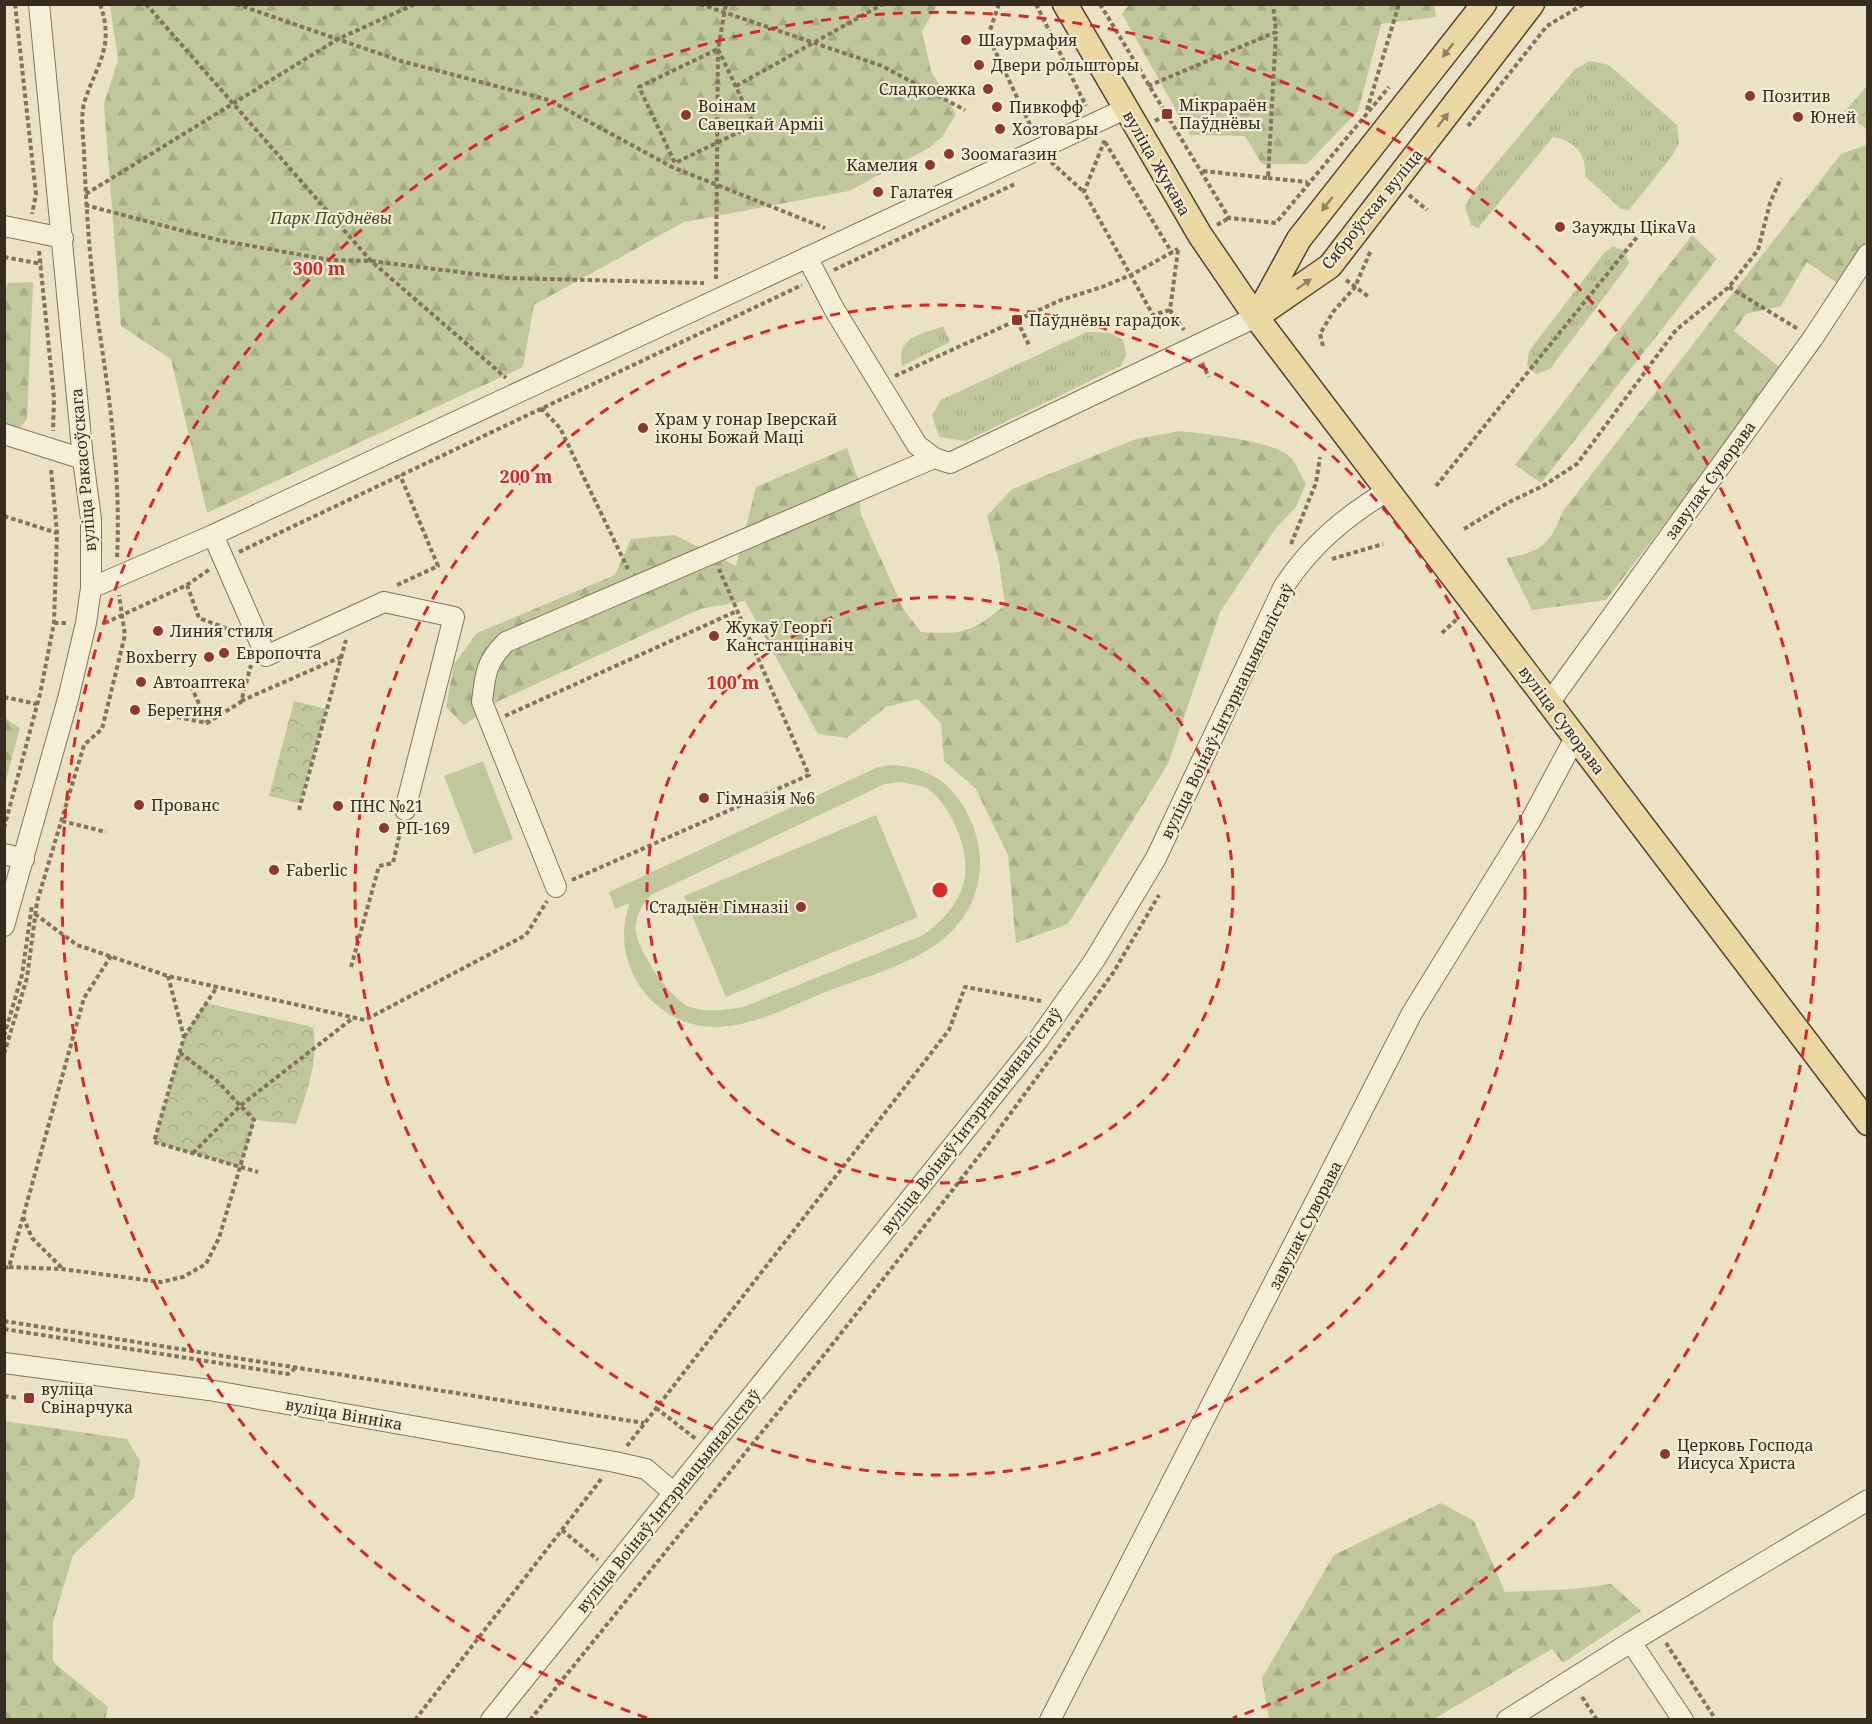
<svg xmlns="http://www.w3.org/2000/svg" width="1872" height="1724" viewBox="0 0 1872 1724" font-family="'Noto Serif',serif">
<defs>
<pattern id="grass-tufts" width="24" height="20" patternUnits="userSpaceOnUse" patternTransform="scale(1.5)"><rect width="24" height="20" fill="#c0c89b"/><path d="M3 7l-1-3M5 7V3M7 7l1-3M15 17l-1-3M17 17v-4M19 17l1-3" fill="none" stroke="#a6ac85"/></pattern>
<pattern id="forest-firs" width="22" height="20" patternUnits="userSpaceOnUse" patternTransform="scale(1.5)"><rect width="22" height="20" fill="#c0c89b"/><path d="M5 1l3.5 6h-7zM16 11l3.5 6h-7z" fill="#a6ac85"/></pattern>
<pattern id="park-crowns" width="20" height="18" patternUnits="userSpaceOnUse" patternTransform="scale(1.5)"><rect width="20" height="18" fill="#c0c89b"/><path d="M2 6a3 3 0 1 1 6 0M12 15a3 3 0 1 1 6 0" fill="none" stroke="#a6ac85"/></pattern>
</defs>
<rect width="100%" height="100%" fill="#ebe2c6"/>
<path fill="url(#grass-tufts)" d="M1590,61L1609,65L1677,125L1679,143L1672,156L1629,210L1621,209L1585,176C1587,155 1574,140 1553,137L1478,228L1471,225L1465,206L1474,190L1575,69Z
M1613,246L1625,251L1629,264L1550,369L1536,374L1527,365L1529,351L1604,253Z
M943,326L950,342L902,366C896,337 920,335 943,326Z
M1087,332L1110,333L1123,340L1126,355L1121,366L966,441L939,437L932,415L941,400Z"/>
<path fill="url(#forest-firs)" d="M938,4L922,31L931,71L956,114L942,137L929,148L849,191L684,222L534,305L523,367L207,513L171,359L121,326L104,104L118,60L110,5Z
M1129,5L1434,4L1436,17L1381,24L1358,111L1307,164H1262L1245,136L1190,135L1122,14Z
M1867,145V243L1840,285L1807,262L1781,306L1746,314L1734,331L1783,370L1606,600L1532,610L1506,558C1542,552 1550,544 1563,511L1841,154Z
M1692,235L1717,259L1541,483L1515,465Z
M33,282L27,419L5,447V292L8,283Z
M1180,431C1204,434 1271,440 1289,456C1296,463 1301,476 1306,484L1296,507L1276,528L1220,612L1168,764L1068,924L1016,943L1008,855L976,789L944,761L941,724L918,699L886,707L847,738L818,734L745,601L700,609L501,700L464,725L446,707L454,664L477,633L615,575L631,539L675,535L736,566L756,487L847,448L858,479L861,515L904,610L921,632C964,635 972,632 1005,605L999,562L987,516L1012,489L1136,439Z
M5,718L20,728L5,784Z
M5,1421L127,1439L140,1461L134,1498L73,1555L53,1622V1662L108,1707L105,1719H5Z
M1441,1503L1474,1521L1505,1592L1574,1589L1611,1584L1641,1611L1563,1663L1552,1649L1434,1719H1269L1262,1678L1334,1555Z"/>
<path fill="url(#park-crowns)" d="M1867,86H1868L1867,130L1844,112Z
M294,701L327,709L300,803L269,796Z
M205,1003L313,1027C319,1061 307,1092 296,1124L255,1120L240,1167L154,1142L184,1037Z"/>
<path fill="#c0c89b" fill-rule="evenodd" d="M483,761L513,839L474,854L444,776Z
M891,765C930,766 956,786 971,821C980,842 983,865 977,887C959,956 881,970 823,993C785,1008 744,1032 702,1026C645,1017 609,956 630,903L615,909L609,892L878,767ZM900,782C910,784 924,785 931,791C954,811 972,856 963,885C957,906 941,922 923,935L743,1007C726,1010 704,1013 688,1006C669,997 639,953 636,932C634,917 642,905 651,895L885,784Z
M876,815L918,917L726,997L684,896Z"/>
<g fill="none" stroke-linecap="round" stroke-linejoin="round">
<defs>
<path id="minor" d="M4,226L63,238
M807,257L834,309L917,445L934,458L950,463L1256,317
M4,434L83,459
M213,535L266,656L384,602L454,617L405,810
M91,588L213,535L1125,109
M1549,703L1813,338L1868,254
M4,854L24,859
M556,887L482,702C485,674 486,662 506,642L934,458
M4,926L68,699L86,623L91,588V519L83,459L39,4
M4,1363L209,1390L615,1462L646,1469L674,1493
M491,1720L1038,1040L1094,961L1156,858L1284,586C1312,544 1346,516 1389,490
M1050,1720L1412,1013L1531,820L1575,738
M1507,1720L1631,1642
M1683,1720L1631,1642L1868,1500"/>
<path id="major" d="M1065,4L1200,235L1256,317L1868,1123
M1259,312L1299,239L1484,4
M1256,317L1330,266L1532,4"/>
</defs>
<use href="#minor" stroke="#84745d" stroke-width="22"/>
<use href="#major" stroke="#534231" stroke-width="27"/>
<path stroke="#84745d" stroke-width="4" stroke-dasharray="4.5 3" stroke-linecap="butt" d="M15,4L36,194L32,214
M100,4C115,46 97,64 85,100C80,115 83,134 84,150C86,208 90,265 98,322C110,400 121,479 117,558
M146,4L371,261L506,378
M236,4L401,61L549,100L672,167L825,228
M700,4L882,66L965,110
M999,4L988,36L1034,133
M1036,4L1086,106
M1100,4L1229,218L1276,223L1389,87
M718,49L754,125L675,163L639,87Z
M736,86L883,4
M1148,86L1276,32L1273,4
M1367,110L1399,4
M1155,121L1167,114
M1468,126L1547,26L1584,4
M1105,142L1172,253
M1102,143L1104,142L1084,192L1153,315L1170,310
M1051,162L1084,192
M1203,171L1268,178L1276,32
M1268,178L1307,182
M86,194L338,39L415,4
M1409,195L1427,210
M85,205L218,240L330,260L371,261L507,278L704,283
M1217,225L1229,218
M1178,250L1170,310L1184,330
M39,251L54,398L53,431
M4,257L42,264
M834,270L1017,183
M716,279L718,49L726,4
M1346,280L1369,297
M1729,287L1798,329
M1017,320L1029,345
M1323,346L1320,334L1333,312L1355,287L1371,250
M1202,363L1209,377
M895,376L1061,300L1102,287L1131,275L1178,249
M541,408L560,428L628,569
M1436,486L1637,237
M4,516L57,533
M1464,529L1509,502L1543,486L1577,464L1676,330L1729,287L1758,250L1770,203L1781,178
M1291,544L1316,483L1320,457
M239,552L802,285
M1332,559L1383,544
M187,585L199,618L236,632
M397,585L438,566L400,475
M54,623H67
M105,623L187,585L210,569
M1442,633L1459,617
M188,679L207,722
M4,697L37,704
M241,701L341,657
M505,716L737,611
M177,717L207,723L241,702L251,665
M299,810L346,640
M62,821L106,832
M4,828L40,694L54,623L57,533L51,469
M572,880L809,775L719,569
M35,914L77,945L168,976L365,1020L526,935L547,901
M351,967L379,866L393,863L401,828
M168,976L184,1037L154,1142L258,1172
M4,1036L22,975L32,905
M184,1037L217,987
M4,1054L27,978L37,902L84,745L102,729L125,635L119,595
M193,1153L241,1105L353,1018
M23,1217L32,1238L62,1268
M9,1267L62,1269L161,1282L183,1277L206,1264L219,1238L254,1120L217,1081L179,1052
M4,1268L9,1267L84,998L111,956
M4,1321L644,1423
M4,1329L288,1374L297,1367
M4,1396L17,1398
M656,1408L696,1439
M627,1446L949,1030L965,987L1041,1001
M562,1530L598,1560
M1666,1643L1716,1720
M1582,1697L1597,1720
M415,1720L602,1478
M530,1720L828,1350L986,1147L1113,973L1159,895"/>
<use href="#minor" stroke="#f6efd8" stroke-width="20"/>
<use href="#major" stroke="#ebd7a1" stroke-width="24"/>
</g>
<defs><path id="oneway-solid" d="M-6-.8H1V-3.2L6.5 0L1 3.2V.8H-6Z" transform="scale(1.5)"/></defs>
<g fill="#908260">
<use href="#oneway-solid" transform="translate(1448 50) rotate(128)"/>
<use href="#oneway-solid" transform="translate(1443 120) rotate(-52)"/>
<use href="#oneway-solid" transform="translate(1327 204) rotate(128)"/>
<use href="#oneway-solid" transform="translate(1304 284) rotate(-35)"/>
</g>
<g fill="none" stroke="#d62828" stroke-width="3" stroke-dasharray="10 8">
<circle cx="940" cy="890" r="293"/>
<circle cx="940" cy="890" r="585"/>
<path d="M647 1718A878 878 0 1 1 1233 1718"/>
</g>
<g fill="#8f3632" stroke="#f3ecd5" stroke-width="2">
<circle cx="966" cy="40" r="6"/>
<circle cx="979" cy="65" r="6"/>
<circle cx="988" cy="89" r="6"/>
<circle cx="1750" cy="96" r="6"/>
<circle cx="997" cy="107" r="6"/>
<rect x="1161" y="108" width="12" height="12" rx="3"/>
<circle cx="686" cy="115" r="6"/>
<circle cx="1798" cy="117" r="6"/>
<circle cx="1000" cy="129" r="6"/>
<circle cx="949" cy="154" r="6"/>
<circle cx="930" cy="165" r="6"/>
<circle cx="878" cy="192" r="6"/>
<circle cx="1560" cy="227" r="6"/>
<rect x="1011" y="314" width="12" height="12" rx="3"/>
<circle cx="643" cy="428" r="6"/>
<circle cx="158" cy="631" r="6"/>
<circle cx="714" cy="636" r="6"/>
<circle cx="224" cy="653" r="6"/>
<circle cx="209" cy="657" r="6"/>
<circle cx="141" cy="682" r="6"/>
<circle cx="135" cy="710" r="6"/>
<circle cx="704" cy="798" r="6"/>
<circle cx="139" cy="805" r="6"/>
<circle cx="338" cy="806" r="6"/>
<circle cx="384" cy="828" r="6"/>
<circle cx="274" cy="870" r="6"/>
<circle cx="801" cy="907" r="6"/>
<rect x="23" y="1392" width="12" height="12" rx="3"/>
<circle cx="1665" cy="1454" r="6"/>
</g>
<g text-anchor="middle" stroke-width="4.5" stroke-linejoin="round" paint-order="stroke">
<g font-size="16" fill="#362c20" stroke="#f3ecd5" text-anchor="start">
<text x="978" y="46">Шаурмафия</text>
<text x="991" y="71">Двери рольшторы</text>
<text x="976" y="95" text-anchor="end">Сладкоежка</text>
<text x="1762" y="102">Позитив</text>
<text x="1179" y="111">Мікрараён<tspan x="1179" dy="18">Паўднёвы</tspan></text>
<text x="698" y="112">Воінам<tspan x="698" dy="18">Савецкай Арміі</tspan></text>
<text x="1009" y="113">Пивкофф</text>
<text x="1810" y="123">Юней</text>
<text x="1012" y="135">Хозтовары</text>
<text x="961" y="160">Зоомагазин</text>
<text x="918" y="171" text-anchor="end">Камелия</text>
<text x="890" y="198">Галатея</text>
<text x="1572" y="233">Заужды ЦікаVа</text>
<text x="1029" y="326">Паўднёвы гарадок</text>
<text x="655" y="425">Храм у гонар Іверскай<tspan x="655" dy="18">іконы Божай Маці</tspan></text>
<text x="726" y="633">Жукаў Георгі<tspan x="726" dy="18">Канстанцінавіч</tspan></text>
<text x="170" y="637">Линия стиля</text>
<text x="236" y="659">Европочта</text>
<text x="197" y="663" text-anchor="end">Boxberry</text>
<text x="153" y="688">Автоаптека</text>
<text x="147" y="716">Берегиня</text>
<text x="716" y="804">Гімназія №6</text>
<text x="151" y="811">Прованс</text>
<text x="350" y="812">ПНС №21</text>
<text x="396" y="834">РП-169</text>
<text x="286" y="876">Faberlic</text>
<text x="789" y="913" text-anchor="end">Стадыён Гімназіі</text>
<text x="41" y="1395">вуліца<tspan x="41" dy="18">Свінарчука</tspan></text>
<text x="1677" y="1451">Церковь Господа<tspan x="1677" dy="18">Иисуса Христа</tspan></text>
</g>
<g font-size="16" fill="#362c20" stroke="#f3ecd5">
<text transform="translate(1157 163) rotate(60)" y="6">вуліца Жукава</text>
<text transform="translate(1372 209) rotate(-51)" y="6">Сяброўская вуліца</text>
<text transform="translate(83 470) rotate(-95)" y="6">вуліца Ракасоўскага</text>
<text transform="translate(1710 480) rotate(-54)" y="6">завулак Суворава</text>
<text transform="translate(1227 711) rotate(-64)" y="6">вуліца Воінаў-Інтэрнацыяналістаў</text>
<text transform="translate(1562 720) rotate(53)" y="6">вуліца Суворава</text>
<text transform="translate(971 1121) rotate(-52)" y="6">вуліца Воінаў-Інтэрнацыяналістаў</text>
<text transform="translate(1305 1225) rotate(-63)" y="6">завулак Суворава</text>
<text transform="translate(344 1414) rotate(10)" y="6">вуліца Вінніка</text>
<text transform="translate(668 1501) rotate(-51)" y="6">вуліца Воінаў-Інтэрнацыяналістаў</text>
</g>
<g font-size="16" font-style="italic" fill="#445128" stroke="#f3ecd5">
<text x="331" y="224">Парк Паўднёвы</text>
</g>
</g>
<circle cx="940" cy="890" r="9" fill="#d62828" stroke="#f3ecd5" stroke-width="3"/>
<g font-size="18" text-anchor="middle" font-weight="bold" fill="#d62828" stroke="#f3ecd5" stroke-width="4.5" stroke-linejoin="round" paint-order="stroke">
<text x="319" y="275">300 m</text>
<text x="526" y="483">200 m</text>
<text x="733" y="689">100 m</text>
</g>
<rect width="1872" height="1724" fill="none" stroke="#362c20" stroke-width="12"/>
</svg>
